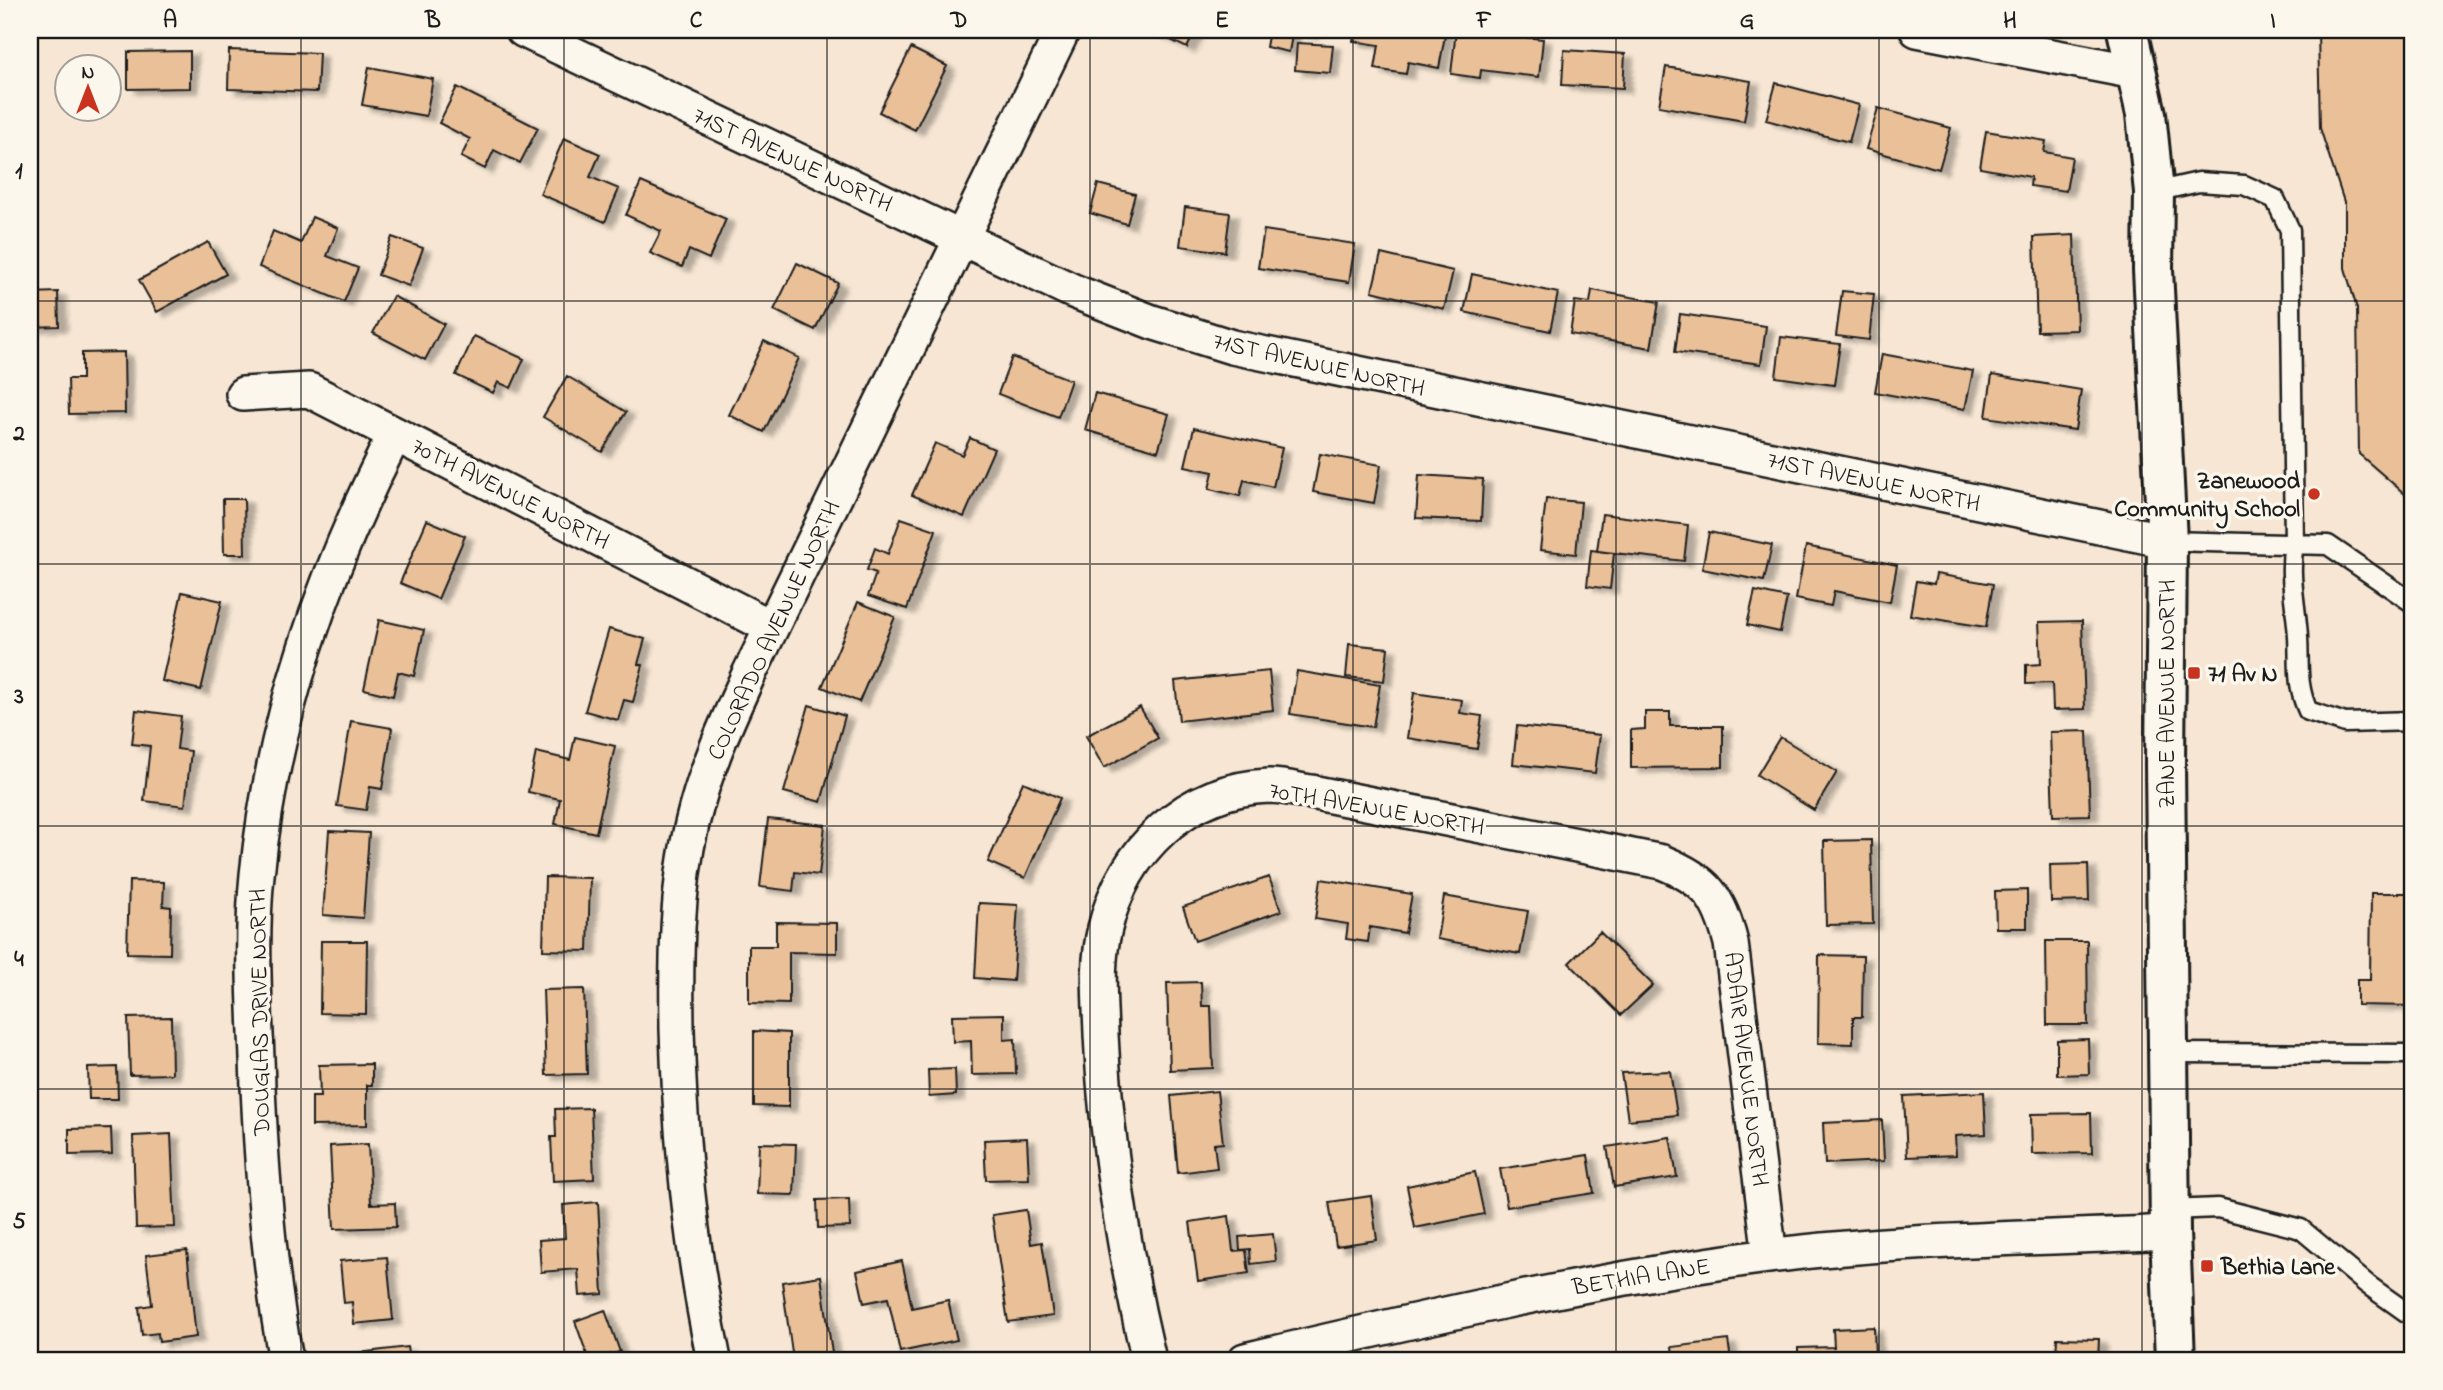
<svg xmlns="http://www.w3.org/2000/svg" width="2443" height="1390" viewBox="0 0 2443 1390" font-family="'Indie Flower',sans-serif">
<defs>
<filter id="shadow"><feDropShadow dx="8" dy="4.5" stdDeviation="2" flood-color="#0004"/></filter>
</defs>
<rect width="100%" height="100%" fill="#f6e6d3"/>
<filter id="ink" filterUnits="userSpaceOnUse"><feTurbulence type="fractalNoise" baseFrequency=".0143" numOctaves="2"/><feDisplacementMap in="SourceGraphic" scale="14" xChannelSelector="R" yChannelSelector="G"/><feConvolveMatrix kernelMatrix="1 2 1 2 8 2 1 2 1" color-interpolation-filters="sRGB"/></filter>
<g filter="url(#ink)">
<path fill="#eac099" stroke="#1c1c1c" stroke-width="2" filter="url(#shadow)" d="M1150,30H1196L1187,48Z
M1269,30H1310L1309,34L1293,30L1289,52L1266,47Z
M1355,30H1446L1439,68L1408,62L1406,74L1375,69L1379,45L1353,41Z
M1456,30L1543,39L1539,77L1481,70L1480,78L1451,74Z
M2318,30H2413V501L2359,454L2357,309L2345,268V205L2320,128Z
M1297,43L1333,45L1330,73L1295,70Z
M911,48L947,66L915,130L879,112Z
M229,50L319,53L317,92L228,89Z
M1564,50L1625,54L1623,88L1562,85Z
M190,51V88L128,89V52Z
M369,67L433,79L426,116L362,105Z
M1666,67L1751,81L1744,121L1659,106Z
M1776,83L1859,105L1849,142L1766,120Z
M457,87L538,128L520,163L494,150L485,169L461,157L470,139L439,123Z
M1878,108L1951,128L1939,169L1866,149Z
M1986,131L2046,141L2044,152L2072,157L2066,191L2030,186L2031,177L1980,168Z
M564,138L600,154L590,177L619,189L605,222L540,194Z
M641,182L726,219L709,259L689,250L682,267L650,253L661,231L626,215Z
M1098,184L1135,194L1127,224L1090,213Z
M1185,207L1230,213L1225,252L1180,246Z
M312,217L338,228L327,256L358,268L344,302L259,267L273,231L301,243Z
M1264,230L1355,244L1349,282L1258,268Z
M2074,235L2077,330L2037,331L2034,237Z
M392,237L423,248L409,286L378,275Z
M208,242L226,274L157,312L139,280Z
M1381,254L1453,271L1444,309L1372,291Z
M797,263L838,283L815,330L774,310Z
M1472,274L1558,293L1550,331L1464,312Z
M1592,290L1659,302L1651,348L1570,334L1575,301L1590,303Z
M1842,291L1874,294L1869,340L1836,336Z
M58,292L59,326L30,327V293Z
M393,296L444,324L425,360L373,333Z
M1680,314L1766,326L1761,364L1675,352Z
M474,336L524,359L511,388L498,382L493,393L456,375Z
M1781,337L1840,344L1834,385L1776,377Z
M764,341L799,358L764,432L729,415Z
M124,352L125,413L69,414L68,379H82V353Z
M1882,354L1973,371L1965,409L1875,392Z
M1012,357L1071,380L1058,417L998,394Z
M1992,375L2081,390L2075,430L1986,417Z
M567,376L626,412L602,452L543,417Z
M1095,393L1169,414L1158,451L1085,430Z
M1194,428L1282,448L1273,487L1244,480L1240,496L1209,489L1213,472L1185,466Z
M970,438L994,449L964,517L912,495L935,443L962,455Z
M1320,454L1381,465L1374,503L1313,492Z
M1419,475L1483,479L1481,521L1416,518Z
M223,499H244L245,554H224Z
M1546,499L1581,502L1576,554L1540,550Z
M1602,514L1688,525L1684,561L1597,551Z
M901,518L936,530L907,609L868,596L876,573L867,570L875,548L888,554Z
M427,520L465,536L438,599L400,583Z
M1709,532L1772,545L1764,581L1702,569Z
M1806,546L1897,565L1890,602L1834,591L1831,606L1796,599Z
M1591,550L1614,553L1610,589L1587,586Z
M1936,574L1993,584L1986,627L1910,615L1916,581L1934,584Z
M1755,591L1787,598L1780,632L1747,625Z
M182,592L222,601L201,690L162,681Z
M858,602L895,617L859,702L822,687Z
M379,620L424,630L414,676L398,672L393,696L364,689Z
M2082,621L2085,709L2053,710L2052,683L2026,684V665L2041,664L2039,622Z
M609,629L645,639L638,664L643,665L633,702L624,700L618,720L585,711Z
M1349,644L1388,648L1384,681L1346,677Z
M1269,671L1273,710L1179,721L1175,681Z
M1297,671L1380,685L1373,727L1290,714Z
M1414,693L1462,700L1460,713L1482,716L1477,749L1407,738Z
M809,705L845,716L821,802L784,792Z
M1140,707L1158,738L1104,768L1086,736Z
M136,710L181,716L177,749L191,751L185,806L144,801L150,746L132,744Z
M1645,712H1670V726H1723V767L1631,768V730L1645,729Z
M351,721L392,728L382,789L370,787L366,810L337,806Z
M1517,726L1600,735L1595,773L1513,764Z
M2087,731L2090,815L2053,816L2050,732Z
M575,737L615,746L596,833L555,824L560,799L528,792L536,752L570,760Z
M1780,737L1837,772L1814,810L1757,775Z
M1023,782L1060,798L1025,878L988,862Z
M768,819L825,825L819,875L795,872L793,891L760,887Z
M329,831L369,833L363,918L323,915Z
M1871,840L1873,924L1826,925L1824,841Z
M2088,864L2089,901L2051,902L2050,865Z
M545,877L590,878L588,951L543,950Z
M1269,877L1281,911L1195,941L1183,907Z
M1321,879L1412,894L1405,933L1370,927L1368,942L1346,939L1348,924L1315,919Z
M129,881L164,882L163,906L171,907L170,954L127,953Z
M2027,890V928H1996L1995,891Z
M2371,893H2413V1006L2357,1005V980H2370Z
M1444,896L1528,911L1520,954L1437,939Z
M979,903L1018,905L1013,981L975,978Z
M776,922L837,923V953L789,952V1004L749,1003V946H776Z
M1600,932L1653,985L1621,1015L1569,963Z
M321,941H367L366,1014L320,1013Z
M2046,941H2087L2088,1025H2047Z
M1819,955L1863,956L1862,1017H1853V1044L1818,1043Z
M1201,982L1202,1006H1211L1213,1068L1170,1070L1167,983Z
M584,989L587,1074L546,1075L543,990Z
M1004,1014V1040L1015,1039L1016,1074L972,1075L971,1041L953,1042L952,1015Z
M171,1017L172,1074L130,1075L128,1018Z
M754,1031L789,1033V1107L754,1106Z
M2088,1039L2089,1074L2057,1075V1040Z
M372,1064V1085H367V1125L312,1126V1097H320L319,1065Z
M117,1067L118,1099H89L88,1068Z
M955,1069L956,1095L929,1097L928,1070Z
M1670,1071L1677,1115L1628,1120L1621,1073Z
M1217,1091L1223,1143L1214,1144L1217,1168L1178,1173L1171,1096Z
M1984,1092L1986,1134L1955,1136L1956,1155L1907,1157L1904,1096Z
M591,1108L594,1179L553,1181L551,1137H556L555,1109Z
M2091,1113L2092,1153L2032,1154L2031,1114Z
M1882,1120L1884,1161L1825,1164L1823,1123Z
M111,1128L112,1154L69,1155V1129Z
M171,1134L175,1227L136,1228L133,1136Z
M1670,1137L1677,1177L1614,1187L1607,1147Z
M1027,1138L1029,1179L986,1180L984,1140Z
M759,1143L796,1144L794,1195L757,1194Z
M368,1144L371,1204L395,1203L396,1227L334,1229L330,1146Z
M1588,1155L1594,1193L1507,1207L1500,1169Z
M1475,1172L1484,1214L1415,1228L1407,1186Z
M1371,1196L1377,1240L1336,1246L1329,1202Z
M849,1199L850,1227L818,1228L817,1200Z
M598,1202L603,1294L580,1296L578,1269L541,1272L539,1240L565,1238L563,1205Z
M1026,1210L1031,1244L1042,1242L1053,1316L1008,1322L992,1215Z
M1229,1216L1233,1251L1246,1250L1249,1273L1198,1281L1190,1222Z
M1273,1234L1276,1261L1251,1264L1250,1249L1240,1250L1239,1237Z
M187,1250L196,1337L159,1342L158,1333L142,1335L139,1307L152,1305L146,1255Z
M387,1257L393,1320L354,1324L352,1302L344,1303L340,1261Z
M902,1261L912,1308L948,1300L957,1340L900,1352L888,1298L864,1303L857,1271Z
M821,1276L833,1360H793L782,1282Z
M605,1310L620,1352L589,1360L575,1321Z
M1874,1327L1875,1360H1798V1348L1834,1347L1833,1329Z
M2057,1338L2099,1339L2098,1360H2056Z
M1728,1340L1731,1360H1674L1672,1347Z
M407,1347L409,1360H359V1353Z
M1647,1352L1648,1360H1589Z"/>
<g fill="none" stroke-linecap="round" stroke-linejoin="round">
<defs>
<path id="service" d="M2154,192L2199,182L2244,185L2275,199L2290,230L2294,543C2289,573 2294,594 2297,625C2301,656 2294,681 2308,711L2345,723L2413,721
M2167,541L2328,545L2413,603
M2168,1053L2413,1054
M2170,1210L2218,1208L2301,1229L2368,1285L2413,1317"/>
<path id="minor" d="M523,30L1073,291L1152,322L1232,347L2167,541
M1917,30L2135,72
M243,394L309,390L771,627
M286,1360C269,1271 262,1177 258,1087C256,1017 250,945 257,875C273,717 323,575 395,434
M714,1360C691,1251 680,1140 677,1029C676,961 676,891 692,824C704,772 726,724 748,676L1063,30
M1149,1360C1124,1253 1106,1145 1101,1034C1100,999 1096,963 1105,928C1124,850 1186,789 1269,786C1283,786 1298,790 1311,792L1662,862C1707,880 1719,897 1731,943L1770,1256
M1245,1360C1419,1319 1591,1279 1769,1256C1902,1239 2036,1239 2170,1232"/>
<path id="tertiary" d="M2127,30L2146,114L2154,192L2153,270L2167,541L2165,764L2170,1232L2175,1360"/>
</defs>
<use href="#service" stroke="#1c1c1c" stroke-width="23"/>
<use href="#minor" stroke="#1c1c1c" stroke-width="38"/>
<use href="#tertiary" stroke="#1c1c1c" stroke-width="44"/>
<use href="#service" stroke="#fbf7ec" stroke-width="18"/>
<use href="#minor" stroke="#fbf7ec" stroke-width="33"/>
<use href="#tertiary" stroke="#fbf7ec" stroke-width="38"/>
</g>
</g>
<path fill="none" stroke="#1c1c1c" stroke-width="2" stroke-opacity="0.55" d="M301,30V1360M564,30V1360M827,30V1360M1090,30V1360M1353,30V1360M1616,30V1360M1879,30V1360M2142,30V1360M30,301H2413M30,564H2413M30,826H2413M30,1089H2413"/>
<g fill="#c8321e" stroke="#fbf7ec" stroke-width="2.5">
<circle cx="2314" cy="494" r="7"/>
<rect x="2187" y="666" width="14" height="14" rx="3.5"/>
<rect x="2200" y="1259" width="14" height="14" rx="3.5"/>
</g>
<g text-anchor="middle" stroke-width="7" stroke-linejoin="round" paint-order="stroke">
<g font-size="24" fill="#1c1c1c" stroke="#fbf7ec">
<text transform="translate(793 159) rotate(25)" y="8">71ST AVENUE NORTH</text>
<text transform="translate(1319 364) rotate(13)" y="8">71ST AVENUE NORTH</text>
<text transform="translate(1874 481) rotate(12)" y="8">71ST AVENUE NORTH</text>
<text transform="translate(511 493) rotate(27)" y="8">70TH AVENUE NORTH</text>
<text transform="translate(773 630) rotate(-65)" y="8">COLORADO AVENUE NORTH</text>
<text transform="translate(2166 694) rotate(-90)" y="8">ZANE AVENUE NORTH</text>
<text transform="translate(1377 808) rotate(10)" y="8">70TH AVENUE NORTH</text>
<text transform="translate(259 1012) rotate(-91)" y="8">DOUGLAS DRIVE NORTH</text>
<text transform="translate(1747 1069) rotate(83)" y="8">ADAIR AVENUE NORTH</text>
<text transform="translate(1641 1276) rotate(-9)" y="8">BETHIA LANE</text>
</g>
<g font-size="24" font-weight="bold" fill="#1c1c1c" stroke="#fbf7ec" text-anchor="start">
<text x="2300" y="488" text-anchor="end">Zanewood<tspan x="2300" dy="28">Community School</tspan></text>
<text x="2208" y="681">71 Av N</text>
<text x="2221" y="1274">Bethia Lane</text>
</g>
</g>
<rect width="2443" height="1390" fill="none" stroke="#fbf7ec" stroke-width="77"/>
<g transform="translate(88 88)"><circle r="33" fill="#fbf7ec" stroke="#a29f99" stroke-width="2"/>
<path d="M0-5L12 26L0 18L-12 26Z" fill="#c8321e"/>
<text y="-10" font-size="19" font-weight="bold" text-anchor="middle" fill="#1c1c1c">N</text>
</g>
<rect x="38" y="38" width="2366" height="1314" fill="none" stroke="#1c1c1c" stroke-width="2.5"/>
<g font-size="23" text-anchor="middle" font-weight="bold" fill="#1c1c1c">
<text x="170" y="27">A</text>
<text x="433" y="27">B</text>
<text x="696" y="27">C</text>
<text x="959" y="27">D</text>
<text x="1222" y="27">E</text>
<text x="1484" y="27">F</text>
<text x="1747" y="27">G</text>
<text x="2010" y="27">H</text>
<text x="2273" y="27">I</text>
<text x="19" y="178">1</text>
<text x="19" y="440">2</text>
<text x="19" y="703">3</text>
<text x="19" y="966">4</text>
<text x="19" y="1228">5</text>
</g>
</svg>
